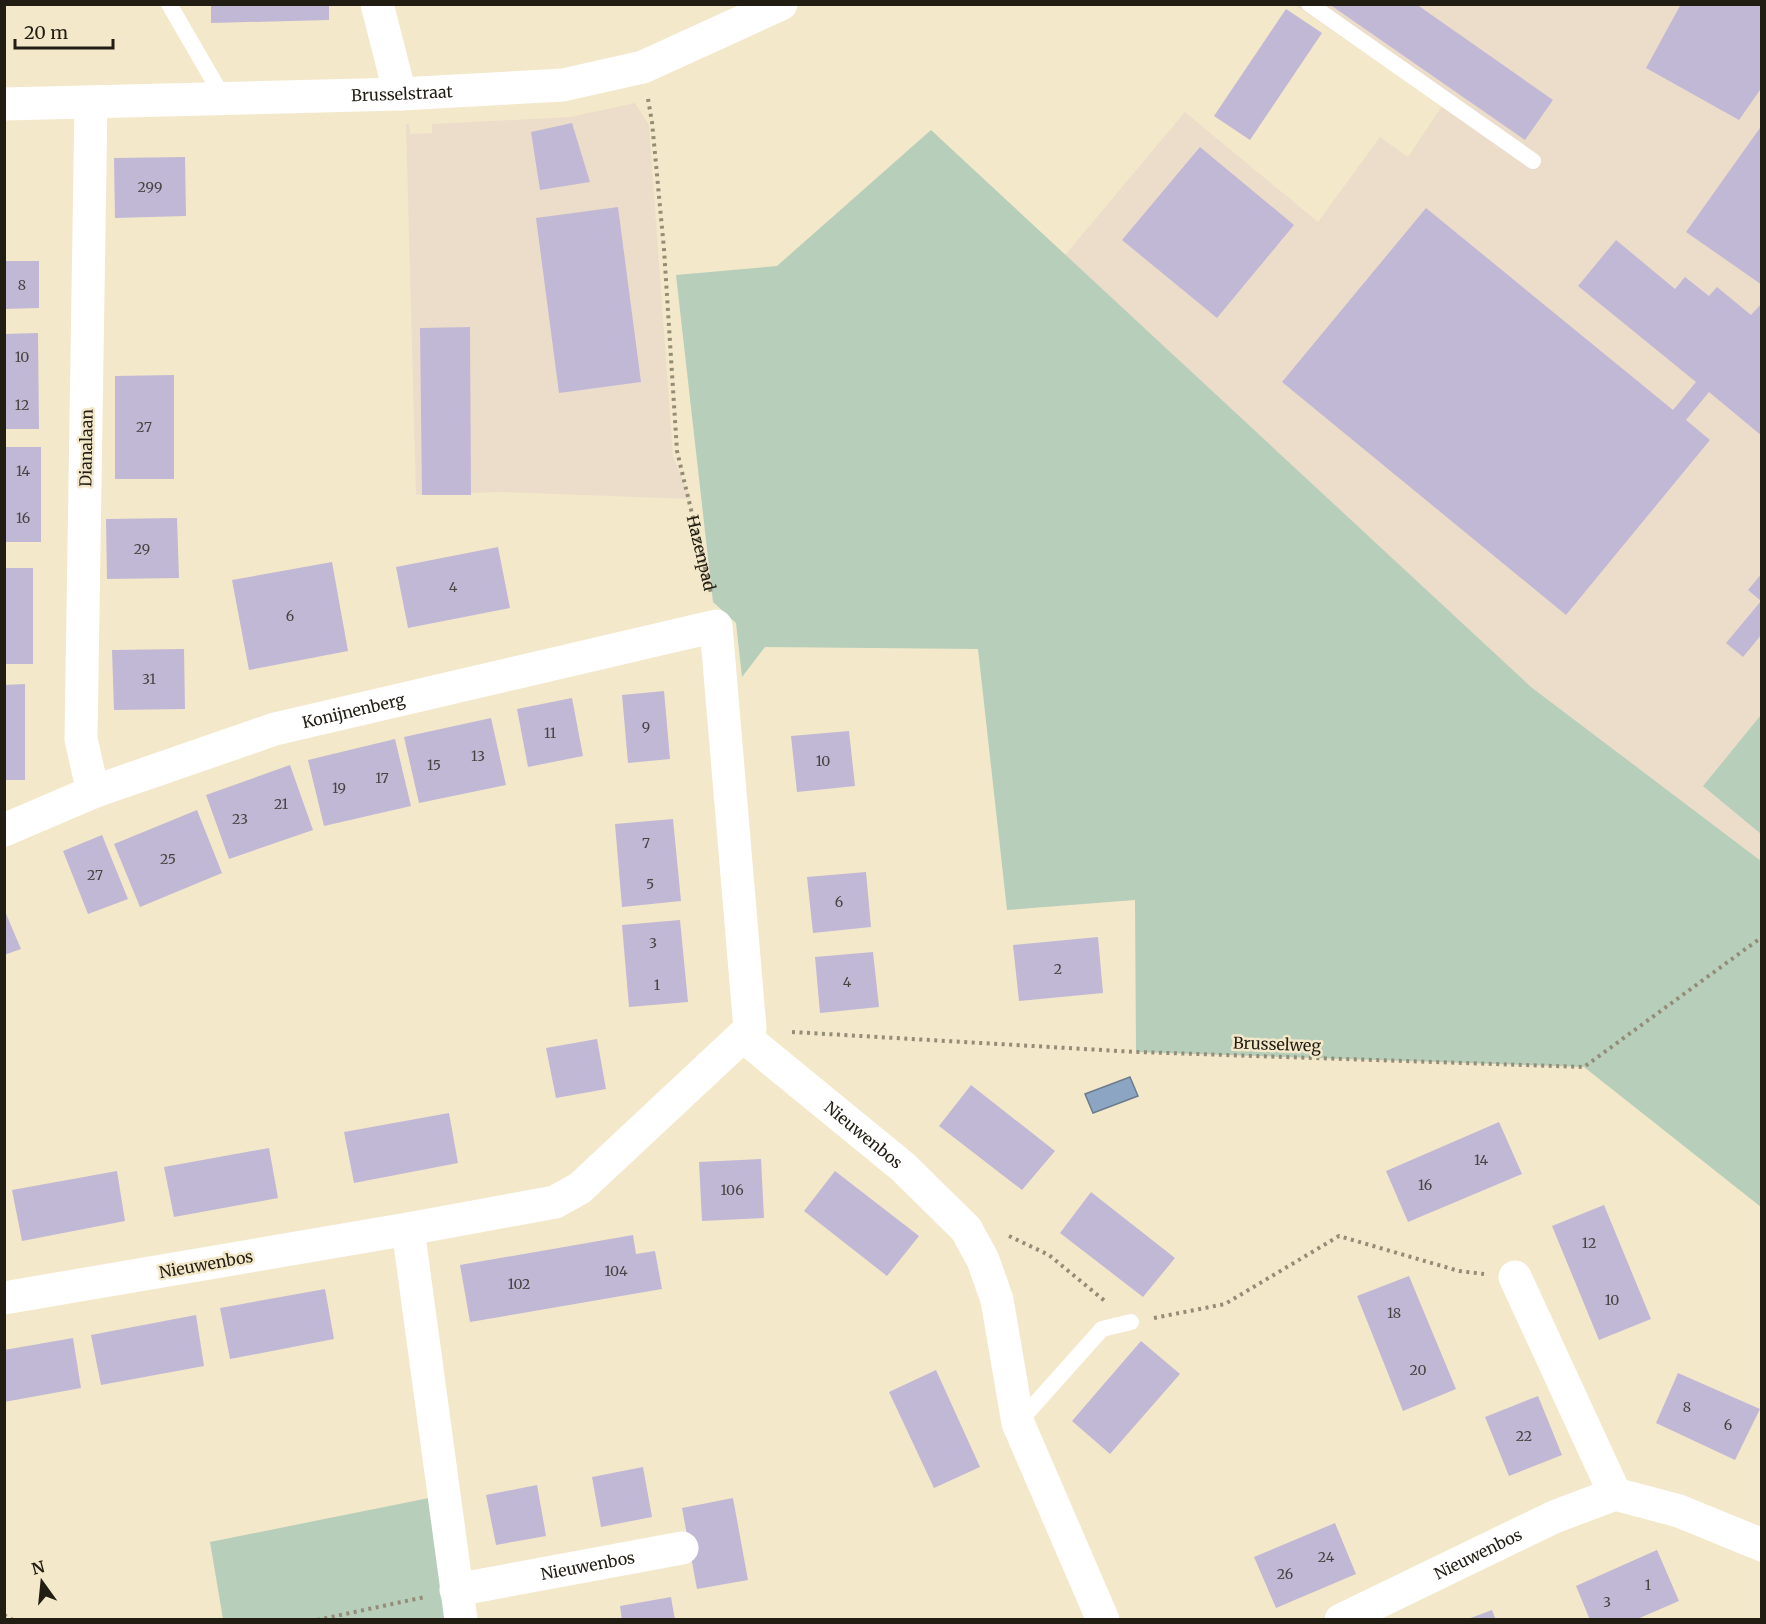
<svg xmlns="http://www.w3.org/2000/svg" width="1766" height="1624" viewBox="0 0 1766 1624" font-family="Merriweather,serif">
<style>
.education{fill:#ecddca}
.green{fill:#b6ceba}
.water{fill:#8ca5c2;stroke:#6c7c8d;stroke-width:1.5}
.building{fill:#c1b8d6}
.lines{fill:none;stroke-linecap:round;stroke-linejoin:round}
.path{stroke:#948c76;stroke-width:4;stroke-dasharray:3 4.5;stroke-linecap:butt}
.lane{stroke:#fff;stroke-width:16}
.street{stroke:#fff;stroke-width:33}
.secondary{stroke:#fff;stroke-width:33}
.labels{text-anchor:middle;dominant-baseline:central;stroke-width:5;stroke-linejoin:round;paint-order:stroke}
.number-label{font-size:14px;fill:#494443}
.street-label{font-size:16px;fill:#211d12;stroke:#f4e8ca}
</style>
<rect width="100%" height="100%" fill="#f4e8ca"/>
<path class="education" d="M 1295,5 L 1761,5 L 1761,861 L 1531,687 L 1065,255 L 1185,112 L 1318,222 L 1380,137 L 1408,157 L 1442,106 Z
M 635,103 L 649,125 L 673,456 L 691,499 L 501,492 L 416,495 L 406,124 L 409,124 L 410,134 L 432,133 L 432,124 L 570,117 Z"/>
<path class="green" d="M 931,130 L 1531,687 L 1761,861 L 1761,1207 L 1584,1067 L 1136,1052 L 1135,900 L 1007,910 L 978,649 L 765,647 L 742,677 L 736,623 L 713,602 L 676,275 L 777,266 Z
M 1761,715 L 1761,834 L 1703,786 Z
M 444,1495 L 461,1619 L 223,1619 L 210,1542 Z"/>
<path class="water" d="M 1130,1077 L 1138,1096 L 1093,1113 L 1085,1094 Z"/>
<path class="building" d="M 211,4 L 329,4 L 329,20 L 211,23 Z
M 1329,4 L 1416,4 L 1553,100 L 1525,140 Z
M 1681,4 L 1762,4 L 1762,91 L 1760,90 L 1739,120 L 1646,68 Z
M 1286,9 L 1322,33 L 1250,140 L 1214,116 Z
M 572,123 L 590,182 L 540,190 L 531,132 Z
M 1762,125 L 1762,285 L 1686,232 Z
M 1200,147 L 1294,225 L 1217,318 L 1122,240 Z
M 185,157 L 186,216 L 115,218 L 114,158 Z
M 618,207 L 641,382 L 559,393 L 536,218 Z
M 1426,208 L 1673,410 L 1696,382 L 1578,286 L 1616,240 L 1675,289 L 1685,277 L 1709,296 L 1717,287 L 1751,315 L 1762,303 L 1762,436 L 1709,392 L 1686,420 L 1710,440 L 1566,615 L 1282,382 Z
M 4,261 L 39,261 L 39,308 L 4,309 Z
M 470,327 L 471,495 L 422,495 L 420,328 Z
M 38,333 L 39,429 L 4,429 L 4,334 Z
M 174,375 L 174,479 L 115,479 L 115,376 Z
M 4,447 L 41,447 L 41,542 L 4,542 Z
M 177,518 L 179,578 L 107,579 L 106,519 Z
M 498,547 L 510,608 L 408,628 L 396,567 Z
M 332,562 L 348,651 L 249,670 L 232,580 Z
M 4,568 L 33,568 L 33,664 L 4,664 Z
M 1762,573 L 1762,634 L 1743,657 L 1726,643 L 1761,601 L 1748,590 Z
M 184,649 L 185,709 L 114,710 L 112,650 Z
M 25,684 L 25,780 L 4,780 L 4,685 Z
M 664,691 L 670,759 L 628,763 L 622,695 Z
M 572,698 L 583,756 L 528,767 L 517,709 Z
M 491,718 L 506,785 L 419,803 L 404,737 Z
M 849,731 L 855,786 L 797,792 L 791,736 Z
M 395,739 L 411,806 L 324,826 L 308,760 Z
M 290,765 L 313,830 L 229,859 L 206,795 Z
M 197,810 L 222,873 L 140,907 L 114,844 Z
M 673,819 L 681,901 L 622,907 L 615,824 Z
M 102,835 L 128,899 L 88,914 L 63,851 Z
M 866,872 L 871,927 L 813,933 L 807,877 Z
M 4,909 L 21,949 L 4,955 Z
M 680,920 L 688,1002 L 629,1007 L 622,925 Z
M 1098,937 L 1103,993 L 1019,1001 L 1013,945 Z
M 873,952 L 879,1007 L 820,1013 L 815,957 Z
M 597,1039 L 606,1089 L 556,1098 L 546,1048 Z
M 971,1085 L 1055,1151 L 1022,1190 L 939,1126 Z
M 449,1113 L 458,1163 L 354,1183 L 344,1132 Z
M 1499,1122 L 1522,1174 L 1408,1222 L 1386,1171 Z
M 269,1148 L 278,1198 L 174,1217 L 164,1167 Z
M 761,1159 L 764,1218 L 702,1221 L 699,1162 Z
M 117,1171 L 125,1221 L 22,1241 L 12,1190 Z
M 835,1171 L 919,1236 L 887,1276 L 804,1211 Z
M 1091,1192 L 1175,1258 L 1143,1297 L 1060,1233 Z
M 1604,1205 L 1651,1319 L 1599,1340 L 1552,1226 Z
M 633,1235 L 636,1254 L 655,1251 L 662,1289 L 470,1322 L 460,1265 Z
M 1409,1276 L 1456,1389 L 1403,1411 L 1357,1296 Z
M 325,1289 L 334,1339 L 230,1359 L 220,1308 Z
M 196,1315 L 204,1366 L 101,1385 L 91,1335 Z
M 73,1338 L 81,1388 L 4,1402 L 4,1350 Z
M 1141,1341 L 1180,1374 L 1110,1454 L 1072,1421 Z
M 936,1370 L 980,1467 L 934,1488 L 889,1392 Z
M 1678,1373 L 1760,1409 L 1735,1460 L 1656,1423 Z
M 1538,1396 L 1562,1455 L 1509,1476 L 1485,1417 Z
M 643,1467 L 652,1517 L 601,1527 L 592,1477 Z
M 537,1485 L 546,1536 L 496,1545 L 486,1495 Z
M 733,1498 L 748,1580 L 697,1589 L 682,1508 Z
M 1335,1523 L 1356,1574 L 1276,1608 L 1254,1557 Z
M 1657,1550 L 1679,1601 L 1635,1620 L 1590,1620 L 1576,1586 Z
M 671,1597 L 675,1620 L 622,1620 L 620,1606 Z
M 1492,1610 L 1496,1620 L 1468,1620 L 1468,1619 Z"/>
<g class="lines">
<g class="path">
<path id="s1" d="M 648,99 L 652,122 L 664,249 L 677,451 L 711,593"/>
<path d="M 792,1032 L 1136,1052 L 1584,1067 L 1762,937"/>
<path d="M 1009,1236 L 1049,1255 L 1106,1302"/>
<path d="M 1154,1318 L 1225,1304 L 1339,1236 L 1459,1271 L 1484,1274"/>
<path d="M 4,1615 L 13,1620"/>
<path d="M 317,1620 L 425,1597"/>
</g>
<path class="lane" d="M 169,4 L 224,99
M 1309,4 L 1533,161
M 1018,1423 L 1102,1329 L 1131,1322"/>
<g class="street">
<path d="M 377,4 L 400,94"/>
<path d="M 91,102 L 81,739 L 93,792"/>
<path id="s2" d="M 4,830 L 93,792 L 275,729 L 716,626 L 750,1029 L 580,1188 L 555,1202 L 408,1229 L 4,1298"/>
<path id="s3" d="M 743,1036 L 903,1167 L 966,1229 L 983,1260 L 997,1300 L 1018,1423 L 1103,1620"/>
<path d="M 408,1229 L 461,1620"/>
<path d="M 1515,1277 L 1615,1494"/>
<path id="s4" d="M 456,1590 L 682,1548"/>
<path id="s5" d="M 1341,1620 L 1554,1517 L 1615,1494 L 1679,1511 L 1762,1545"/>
</g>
<path class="secondary" id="s6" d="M 4,104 L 400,94 L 563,85 L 643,67 L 781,4"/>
</g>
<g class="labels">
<g class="number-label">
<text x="150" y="187">299</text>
<text x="22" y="285">8</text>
<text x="22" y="357">10</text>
<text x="22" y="405">12</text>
<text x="144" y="427">27</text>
<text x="23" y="471">14</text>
<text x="23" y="518">16</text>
<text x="142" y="549">29</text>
<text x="453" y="587">4</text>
<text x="290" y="616">6</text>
<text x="149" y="679">31</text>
<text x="646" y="727">9</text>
<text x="550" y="733">11</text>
<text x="478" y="756">13</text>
<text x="823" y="761">10</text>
<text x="434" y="765">15</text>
<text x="382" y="778">17</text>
<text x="339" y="788">19</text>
<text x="281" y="804">21</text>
<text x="240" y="819">23</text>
<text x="646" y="843">7</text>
<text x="168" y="859">25</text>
<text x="95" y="875">27</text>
<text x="650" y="884">5</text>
<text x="839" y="902">6</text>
<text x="653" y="943">3</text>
<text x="1058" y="969">2</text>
<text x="847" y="982">4</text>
<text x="657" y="985">1</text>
<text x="1481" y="1160">14</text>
<text x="1425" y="1185">16</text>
<text x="732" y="1190">106</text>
<text x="1589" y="1243">12</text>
<text x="616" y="1271">104</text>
<text x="519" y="1284">102</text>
<text x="1612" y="1300">10</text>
<text x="1394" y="1313">18</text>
<text x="1418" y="1370">20</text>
<text x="1687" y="1407">8</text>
<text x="1728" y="1425">6</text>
<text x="1524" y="1436">22</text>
<text x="1326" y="1557">24</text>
<text x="1285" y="1574">26</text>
<text x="1648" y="1585">1</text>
<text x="1607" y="1602">3</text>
</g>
<g class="street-label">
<text stroke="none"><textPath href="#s6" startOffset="398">Brusselstraat</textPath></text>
<text transform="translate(86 448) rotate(-89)">Dianalaan</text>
<text stroke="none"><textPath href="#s1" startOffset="458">Hazenpad</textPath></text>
<text stroke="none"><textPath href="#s2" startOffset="370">Konijnenberg</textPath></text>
<text transform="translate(1277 1044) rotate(2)">Brusselweg</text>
<text stroke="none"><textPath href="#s3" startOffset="156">Nieuwenbos</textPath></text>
<text transform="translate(206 1264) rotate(-10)">Nieuwenbos</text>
<text stroke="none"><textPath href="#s5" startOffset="152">Nieuwenbos</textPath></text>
<text stroke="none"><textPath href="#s4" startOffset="134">Nieuwenbos</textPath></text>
</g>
</g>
<rect width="1766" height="1624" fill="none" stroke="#211d12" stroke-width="12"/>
<g transform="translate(42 1582) rotate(345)" stroke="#f4e8ca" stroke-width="4.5" paint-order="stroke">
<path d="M0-4.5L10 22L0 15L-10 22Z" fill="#211d12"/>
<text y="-9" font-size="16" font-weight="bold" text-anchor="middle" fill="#211d12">N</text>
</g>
<path d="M15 39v9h98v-9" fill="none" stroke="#211d12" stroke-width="3"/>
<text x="24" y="39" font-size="18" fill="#211d12" stroke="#f4e8ca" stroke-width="4.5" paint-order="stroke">20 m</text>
</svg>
